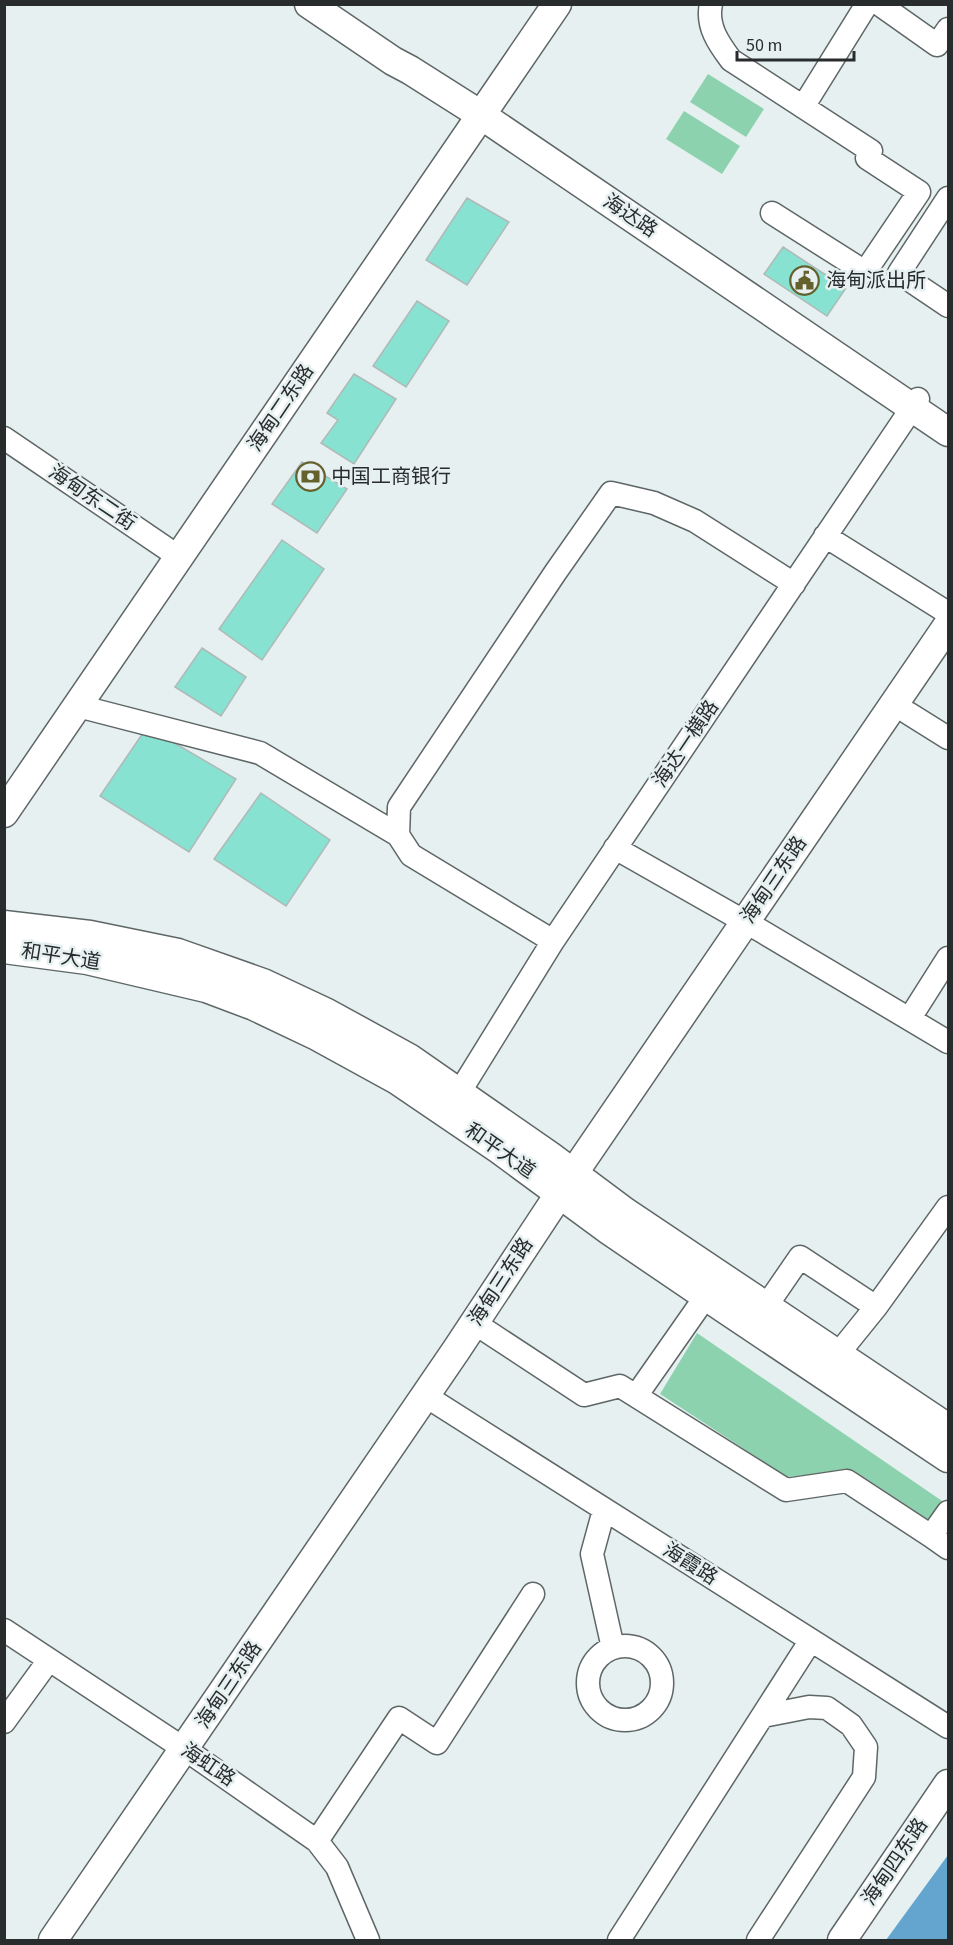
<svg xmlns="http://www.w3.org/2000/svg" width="953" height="1945" viewBox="0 0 953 1945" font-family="'Source Sans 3','Noto Sans SC',sans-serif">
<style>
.green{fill:#8dd2ae}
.water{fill:#64a5cf}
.building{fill:#87e2d1;stroke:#b0b9b7;stroke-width:1.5}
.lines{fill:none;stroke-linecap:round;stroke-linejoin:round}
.minor-casing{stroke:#5e6666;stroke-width:25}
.major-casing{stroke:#5e6666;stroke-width:31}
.minor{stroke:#fff;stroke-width:22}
.major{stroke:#fff;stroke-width:28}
.labels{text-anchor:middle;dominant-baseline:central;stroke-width:5;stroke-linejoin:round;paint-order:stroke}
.street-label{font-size:20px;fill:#282c2c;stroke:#e6f0f0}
.poi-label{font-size:20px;fill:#282c2c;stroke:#e6f0f0;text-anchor:start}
</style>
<rect width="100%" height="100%" fill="#e6f0f0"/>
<path class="green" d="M 708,74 L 764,109 L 746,137 L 690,102 Z
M 684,111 L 740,146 L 722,174 L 666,139 Z
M 697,1333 L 945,1503 L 931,1521 L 853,1470 L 787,1477 L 660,1394 Z"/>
<path class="water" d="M 948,1855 L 948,1940 L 886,1940 Z"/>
<path class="building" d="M 467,198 L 509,222 L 467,285 L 426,260 Z
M 783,247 L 846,288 L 827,316 L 764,274 Z
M 417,301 L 449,321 L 406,387 L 373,366 Z
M 354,374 L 396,399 L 354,464 L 321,443 L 338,420 L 327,413 Z
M 302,462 L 347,489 L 317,533 L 272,504 Z
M 282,540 L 324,569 L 262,660 L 219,629 Z
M 202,648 L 246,677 L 221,716 L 175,687 Z
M 147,727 L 236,779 L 189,852 L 100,796 Z
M 261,793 L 330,840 L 286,906 L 214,859 Z"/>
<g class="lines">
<defs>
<path id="minor" d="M 711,4 C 706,26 719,44 731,60 L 871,151 L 867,158 L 919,192 L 865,272 L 772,213
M 879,4 L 937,45 L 948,29
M 803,107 L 867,4
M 948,198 L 899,273 L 948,306
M 4,438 L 179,557
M 825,536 L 948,613
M 78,706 L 260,753 L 398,835
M 908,713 L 948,738
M 615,848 L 763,932 L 948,1042
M 553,941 L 411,855 L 398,835 L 399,807 L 555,573 L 611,493 L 654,503 L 695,521 L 794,584
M 910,1018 L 948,958
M 459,1093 L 553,941 L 918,399
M 767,1305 L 800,1257 L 876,1307 L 948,1207
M 482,1328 L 584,1395 L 620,1386 L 786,1490 L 847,1481 L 931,1536
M 838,1354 L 876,1307
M 636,1396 L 706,1296
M 432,1400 L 948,1727
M 604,1510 L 592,1554 L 613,1648
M 948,1512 L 931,1536 L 948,1548
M 4,1630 L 192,1754 L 317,1841 L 337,1867 L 368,1940
M588 1683a37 37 0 1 1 74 0a37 37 0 1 1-74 0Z
M 4,1722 L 49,1660
M 317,1841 L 399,1718 L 437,1743 L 533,1594
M 619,1940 L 811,1640
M 758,1940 L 864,1777 L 866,1747 L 851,1725 L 827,1708 L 809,1707 L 763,1716"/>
<path id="major" d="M 309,4 L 393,61 L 410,70 L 481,115 L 948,432
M 4,813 L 557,4
M 4,925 L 90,935 L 178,953 L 263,983 L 327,1013 L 409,1058 L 550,1156 L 625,1212 L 948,1428
M 4,949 L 87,960 L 206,988 L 254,1006 L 315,1035 L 397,1080 L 500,1150 L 610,1231 L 710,1299 L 948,1458
M 53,1940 L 457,1349 L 560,1193 L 948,625
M 842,1940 L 948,1784"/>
</defs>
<use href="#minor" class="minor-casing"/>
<use href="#major" class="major-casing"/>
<use href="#minor" class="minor"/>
<use href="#major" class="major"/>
</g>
<defs>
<symbol id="civic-ring" viewBox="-11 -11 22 22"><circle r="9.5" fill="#e6f0f0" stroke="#65612d" stroke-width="1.5"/><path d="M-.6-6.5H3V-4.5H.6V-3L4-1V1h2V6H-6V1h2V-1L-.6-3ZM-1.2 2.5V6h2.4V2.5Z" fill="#65612d"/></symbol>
<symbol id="bank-ring" viewBox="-11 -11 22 22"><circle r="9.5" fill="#e6f0f0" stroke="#65612d" stroke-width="1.5"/><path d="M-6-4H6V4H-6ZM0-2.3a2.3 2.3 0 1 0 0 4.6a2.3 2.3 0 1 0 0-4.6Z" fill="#65612d"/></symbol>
</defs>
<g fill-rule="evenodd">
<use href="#civic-ring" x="788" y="264" width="33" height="33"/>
<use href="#bank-ring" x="294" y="460" width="33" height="33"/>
</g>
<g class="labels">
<g class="street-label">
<text transform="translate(630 216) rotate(34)">海达路</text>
<text transform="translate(281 408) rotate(-56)">海甸二东路</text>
<text transform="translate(92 498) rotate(34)">海甸东二街</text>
<text transform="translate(686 744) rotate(-56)">海达一横路</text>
<text transform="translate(774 880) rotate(-56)">海甸三东路</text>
<text transform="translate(61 957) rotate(9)">和平大道</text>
<text transform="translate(500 1151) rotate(35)">和平大道</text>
<text transform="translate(501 1282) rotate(-57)">海甸三东路</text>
<text transform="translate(690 1564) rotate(32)">海霞路</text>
<text transform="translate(229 1685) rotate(-56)">海甸三东路</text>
<text transform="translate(208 1765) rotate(34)">海虹路</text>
<text transform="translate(895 1862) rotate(-56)">海甸四东路</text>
</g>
<g class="poi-label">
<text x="826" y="281">海甸派出所</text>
<text x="331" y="477">中国工商银行</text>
</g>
</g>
<rect width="953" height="1945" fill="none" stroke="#282c2c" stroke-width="12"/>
<path d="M737 51v9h117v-9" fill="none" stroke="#282c2c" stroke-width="3"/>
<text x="746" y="51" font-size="18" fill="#282c2c" stroke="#e6f0f0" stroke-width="4.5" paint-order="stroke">50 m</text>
</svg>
